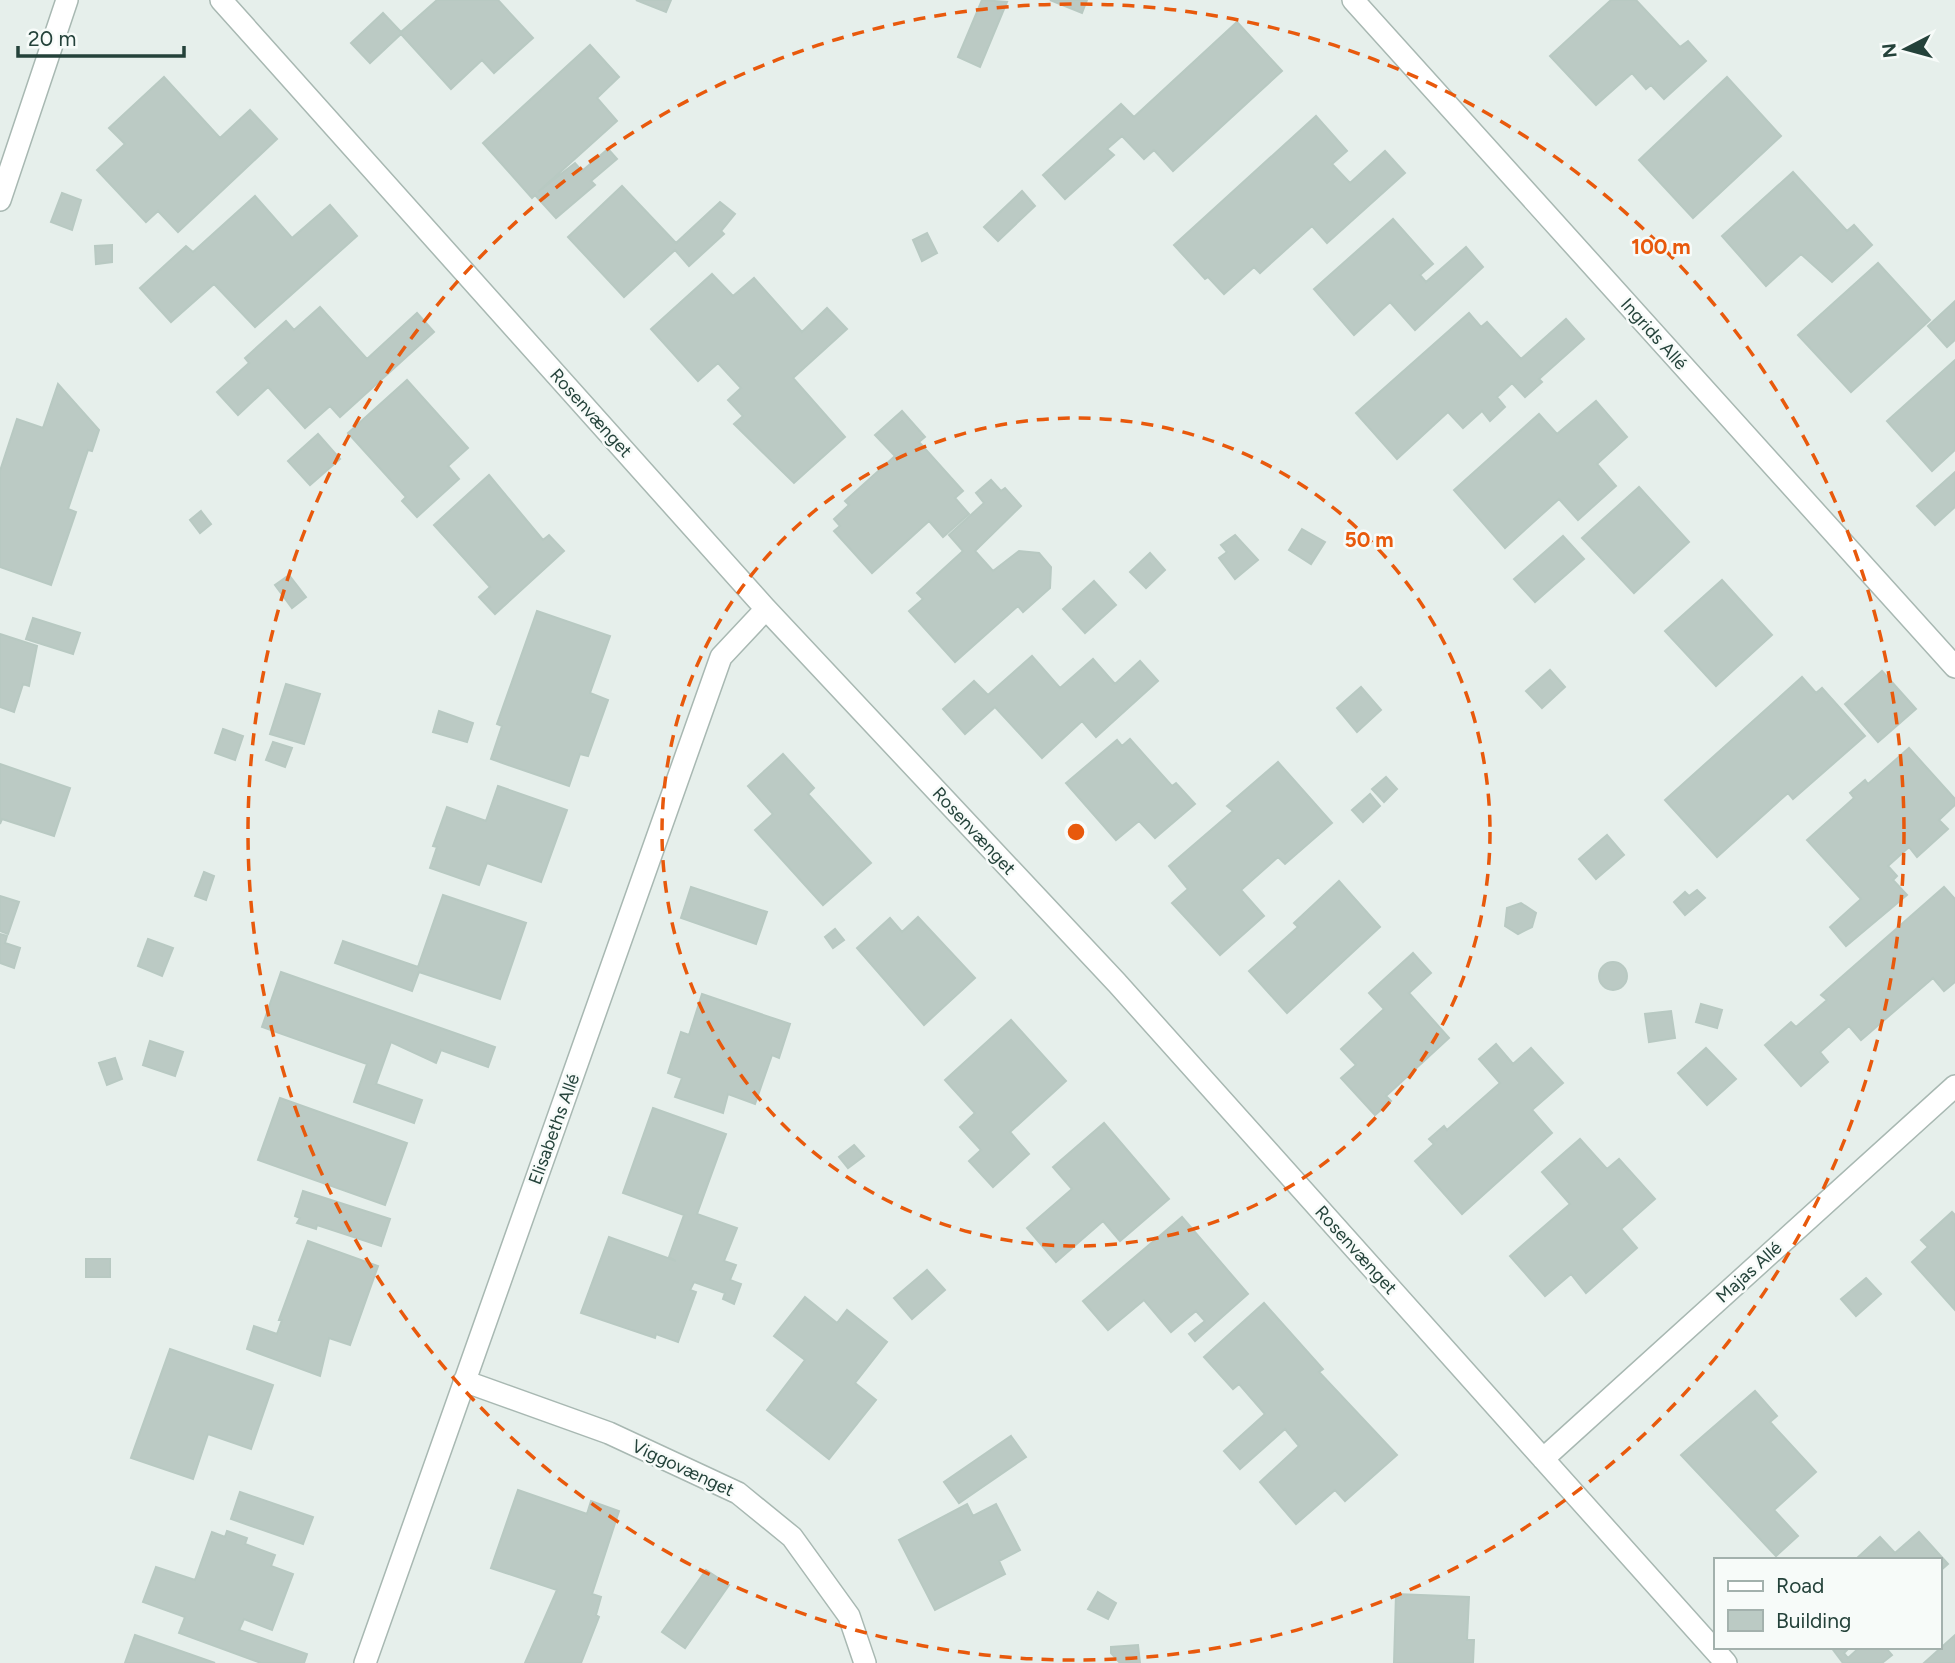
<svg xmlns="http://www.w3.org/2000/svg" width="1955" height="1663" viewBox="0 0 1955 1663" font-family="Figtree,sans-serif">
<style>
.building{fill:#bbcac4;stroke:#b8c9c2;stroke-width:2}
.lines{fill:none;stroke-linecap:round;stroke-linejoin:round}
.street-casing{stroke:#a8b8b2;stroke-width:24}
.street{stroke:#fff;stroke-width:21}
.ring{fill:none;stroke:#e8590c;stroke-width:3.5;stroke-dasharray:12 9}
.labels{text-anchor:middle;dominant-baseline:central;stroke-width:5;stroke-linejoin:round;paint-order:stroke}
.street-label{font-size:18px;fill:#24423a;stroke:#f7fbf9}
.centre{fill:#e8590c;stroke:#f7fbf9;stroke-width:3.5}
.ring-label{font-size:21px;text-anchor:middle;font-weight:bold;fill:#e8590c;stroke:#f7fbf9;stroke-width:5;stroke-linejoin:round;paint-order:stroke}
</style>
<rect width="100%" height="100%" fill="#e6efeb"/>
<path class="building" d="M 437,0 L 498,0 L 533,38 L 494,73 L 482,60 L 451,89 L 401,34 L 370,63 L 351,43 L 383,13 L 401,32 Z
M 636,0 L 671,0 L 666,12 Z
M 982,0 L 1007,2 L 980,67 L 958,57 Z
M 1050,0 L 1087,0 L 1082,13 Z
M 1611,0 L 1636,0 L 1680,47 L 1688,41 L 1706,61 L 1664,99 L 1651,85 L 1646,89 L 1632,73 L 1596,105 L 1550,56 Z
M 1237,22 L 1282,71 L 1173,171 L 1154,150 L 1144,159 L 1122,136 L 1107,149 L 1114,155 L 1065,199 L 1043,175 L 1121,104 L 1134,117 Z
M 590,45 L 619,77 L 597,98 L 617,121 L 538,192 L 575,163 L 582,171 L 608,149 L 617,159 L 591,181 L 595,185 L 556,218 L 535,195 L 532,198 L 483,143 Z
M 164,77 L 220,138 L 250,110 L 277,139 L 178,232 L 158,211 L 146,222 L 97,170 L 125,144 L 109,128 Z
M 1727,77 L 1781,136 L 1693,218 L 1639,160 Z
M 1316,116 L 1347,151 L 1332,164 L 1350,183 L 1385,151 L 1405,173 L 1327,243 L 1312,226 L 1260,273 L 1254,267 L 1224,294 L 1208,277 L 1205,279 L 1174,245 Z
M 1793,172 L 1847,231 L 1854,225 L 1872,245 L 1832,282 L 1801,254 L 1766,286 L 1722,236 Z
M 622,186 L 676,243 L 720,202 L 735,214 L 721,231 L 724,234 L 689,266 L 675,250 L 624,297 L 568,237 Z
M 1022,191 L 1035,206 L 998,241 L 984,227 Z
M 62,193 L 81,200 L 72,230 L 51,222 Z
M 255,196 L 292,238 L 330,205 L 357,236 L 255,327 L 214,284 L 171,322 L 140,288 L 186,246 L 193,252 Z
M 1393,219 L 1433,264 L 1420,275 L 1426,282 L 1466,247 L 1483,267 L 1415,330 L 1390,302 L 1354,335 L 1314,289 Z
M 927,233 L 937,253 L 922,261 L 913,240 Z
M 112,245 L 112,262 L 96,264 L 95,246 Z
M 1878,263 L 1930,320 L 1851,392 L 1798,335 Z
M 712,274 L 733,296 L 754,278 L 802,332 L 827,308 L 847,329 L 793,378 L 845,437 L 794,483 L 734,424 L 743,416 L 728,400 L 741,388 L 718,363 L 698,381 L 651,329 Z
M 1955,301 L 1955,340 L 1947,347 L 1928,326 Z
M 320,307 L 367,359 L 417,313 L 434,332 L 340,417 L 330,406 L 305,428 L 268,387 L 238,415 L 217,392 L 249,363 L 245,358 L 286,321 L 294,330 Z
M 1469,313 L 1481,327 L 1487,322 L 1521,359 L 1566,319 L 1584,339 L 1539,379 L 1542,382 L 1525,397 L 1512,383 L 1497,397 L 1505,407 L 1490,421 L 1482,411 L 1463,428 L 1448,412 L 1397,459 L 1356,413 Z
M 1955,360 L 1955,450 L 1932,471 L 1887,421 Z
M 407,380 L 468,448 L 448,466 L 459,479 L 417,517 L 402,501 L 406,497 L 348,433 Z
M 58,384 L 99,430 L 92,451 L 88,450 L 68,509 L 76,512 L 51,585 L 0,567 L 0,471 L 17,419 L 43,428 Z
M 1596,401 L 1627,437 L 1597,464 L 1616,486 L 1578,520 L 1559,499 L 1505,548 L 1454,490 L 1539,414 L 1557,434 Z
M 902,411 L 925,437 L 919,442 L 963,491 L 955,498 L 969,514 L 943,537 L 929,521 L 872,573 L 834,531 L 840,526 L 834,519 L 849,505 L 845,501 L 895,456 L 875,435 Z
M 318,434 L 340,459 L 310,485 L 288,461 Z
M 1955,472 L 1955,507 L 1935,525 L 1917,506 Z
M 489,475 L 543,540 L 549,535 L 564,551 L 495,614 L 479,597 L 490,587 L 434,525 Z
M 991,480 L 1001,491 L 1005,488 L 1021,506 L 975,551 L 993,571 L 1019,551 L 1039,553 L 1051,567 L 1050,588 L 1023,612 L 1018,606 L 955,662 L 909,611 L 923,599 L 917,593 L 963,551 L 949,535 L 984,503 L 976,493 Z
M 1639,487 L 1689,542 L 1634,593 L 1582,538 Z
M 201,511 L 211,524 L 200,533 L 190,520 Z
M 1302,529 L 1325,542 L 1311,564 L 1289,550 Z
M 1235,535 L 1258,560 L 1235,579 L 1219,558 L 1227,552 L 1221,545 Z
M 1563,536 L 1584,559 L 1535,602 L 1514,579 Z
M 1150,553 L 1165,570 L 1146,588 L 1130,572 Z
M 289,575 L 306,597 L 292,608 L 275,585 Z
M 1722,580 L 1772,635 L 1716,686 L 1665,631 Z
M 1094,581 L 1116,605 L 1085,633 L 1063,609 Z
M 537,611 L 610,636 L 590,693 L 608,700 L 588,756 L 580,754 L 569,786 L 491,759 L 502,726 L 497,724 Z
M 33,618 L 80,633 L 73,654 L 26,639 Z
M 0,634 L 37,646 L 29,686 L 23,684 L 14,712 L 0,707 Z
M 1032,656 L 1060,688 L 1093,659 L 1115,684 L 1140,661 L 1158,681 L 1096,737 L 1082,721 L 1042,758 L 995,707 L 965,734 L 943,709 L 974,681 L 988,695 Z
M 1550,670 L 1565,687 L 1542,708 L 1526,691 Z
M 1882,671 L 1916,709 L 1878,742 L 1845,704 Z
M 1802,677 L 1816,693 L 1822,688 L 1865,736 L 1793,799 L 1788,793 L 1717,857 L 1665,800 Z
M 286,684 L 320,694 L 304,744 L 270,734 Z
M 1361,687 L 1381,710 L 1357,732 L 1337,708 Z
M 439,711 L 473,723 L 467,742 L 433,732 Z
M 223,729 L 243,736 L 235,760 L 215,753 Z
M 1130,739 L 1172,786 L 1176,783 L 1195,804 L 1155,838 L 1139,821 L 1116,840 L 1066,783 L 1117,740 L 1122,746 Z
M 273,742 L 292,748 L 285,767 L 266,760 Z
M 1909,748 L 1955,799 L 1955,805 L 1939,820 L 1948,829 L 1917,857 L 1909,847 L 1888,866 L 1897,876 L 1893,880 L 1907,895 L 1846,946 L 1830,927 L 1861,899 L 1807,840 L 1854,798 L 1850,793 L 1865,780 L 1868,784 Z
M 783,754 L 814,788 L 808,794 L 871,863 L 823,905 L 755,830 L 773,814 L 748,786 Z
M 1278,762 L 1332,823 L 1285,864 L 1278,857 L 1241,890 L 1264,916 L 1220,955 L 1172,903 L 1188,889 L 1169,866 L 1233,811 L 1227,806 Z
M 0,764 L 70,788 L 54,836 L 2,819 L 0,824 Z
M 1386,777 L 1397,789 L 1384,802 L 1372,789 Z
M 498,786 L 567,810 L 541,882 L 487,863 L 479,885 L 430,868 L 437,847 L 433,846 L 447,807 L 486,821 Z
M 1370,794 L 1380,806 L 1363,822 L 1352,810 Z
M 1607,835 L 1624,855 L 1596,879 L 1579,859 Z
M 204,872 L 214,876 L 206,900 L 195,896 Z
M 1339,881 L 1380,927 L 1287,1013 L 1249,971 L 1298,927 L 1294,923 Z
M 691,887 L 767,912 L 756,944 L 681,918 Z
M 1944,887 L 1955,899 L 1955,982 L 1944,991 L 1933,978 L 1861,1040 L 1849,1026 L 1820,1052 L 1828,1062 L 1801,1086 L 1765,1045 L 1791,1022 L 1796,1027 L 1827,1000 L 1821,995 Z
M 1697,890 L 1705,898 L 1685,915 L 1674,902 L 1685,892 L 1689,896 Z
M 443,895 L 526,923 L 500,999 L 419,972 L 412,991 L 335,963 L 343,941 L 418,967 Z
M 0,896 L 19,902 L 8,934 L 0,931 Z
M 1521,903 L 1536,913 L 1532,927 L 1518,934 L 1505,926 L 1507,908 Z
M 918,917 L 975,978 L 924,1025 L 857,948 L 890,918 L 902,932 Z
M 835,929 L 844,940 L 833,948 L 825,937 Z
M 0,934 L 7,936 L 5,943 L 20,948 L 14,968 L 0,963 Z
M 148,939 L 173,948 L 162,976 L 138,966 Z
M 1413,953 L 1431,973 L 1409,993 L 1449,1038 L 1386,1096 L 1391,1101 L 1375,1115 L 1341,1078 L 1356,1065 L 1341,1049 L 1384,1009 L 1369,993 Z
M1599 976a14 14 0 1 1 28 0a14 14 0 1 1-28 0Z
M 281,972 L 495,1047 L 488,1067 L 441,1050 L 436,1063 L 391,1042 L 376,1084 L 422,1100 L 414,1123 L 354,1102 L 367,1064 L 262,1027 Z
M 702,994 L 790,1024 L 779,1058 L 772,1055 L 755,1104 L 728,1094 L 723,1113 L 675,1097 L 682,1078 L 668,1073 L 681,1032 L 689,1035 Z
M 1701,1004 L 1722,1010 L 1717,1028 L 1696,1022 Z
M 1671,1011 L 1675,1038 L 1649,1042 L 1645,1014 Z
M 1011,1020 L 1066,1081 L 1010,1132 L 1029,1154 L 993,1187 L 969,1161 L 981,1150 L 960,1127 L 975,1113 L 945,1080 Z
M 150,1041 L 183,1052 L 175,1076 L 143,1065 Z
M 1496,1044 L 1513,1064 L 1531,1048 L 1563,1083 L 1532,1110 L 1552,1133 L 1462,1214 L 1415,1161 L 1434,1144 L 1429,1139 L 1444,1126 L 1447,1130 L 1500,1083 L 1479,1059 Z
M 1706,1048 L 1736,1079 L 1707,1105 L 1678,1073 Z
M 115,1058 L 122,1079 L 107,1085 L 99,1063 Z
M 280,1098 L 407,1143 L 385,1205 L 258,1160 Z
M 653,1108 L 726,1134 L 697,1214 L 737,1228 L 724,1261 L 736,1265 L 730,1280 L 741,1284 L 734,1304 L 723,1299 L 725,1293 L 694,1282 L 690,1290 L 696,1292 L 678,1342 L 656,1334 L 655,1338 L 581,1313 L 609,1237 L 676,1261 L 669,1257 L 684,1215 L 623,1193 Z
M 1104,1123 L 1169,1199 L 1120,1241 L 1103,1221 L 1056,1262 L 1027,1228 L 1072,1189 L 1053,1167 Z
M 1580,1139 L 1607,1169 L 1619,1159 L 1655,1199 L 1621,1229 L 1637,1248 L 1586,1293 L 1571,1274 L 1545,1296 L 1510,1256 L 1570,1204 L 1542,1172 Z
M 854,1145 L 864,1156 L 848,1168 L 839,1157 Z
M 303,1191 L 390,1219 L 381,1246 L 317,1225 L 316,1229 L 297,1223 L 300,1218 L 295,1216 Z
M 1952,1212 L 1955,1215 L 1955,1310 L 1912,1262 L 1928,1247 L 1921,1240 Z
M 1182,1217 L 1248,1294 L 1195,1341 L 1189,1334 L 1205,1321 L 1196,1311 L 1171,1332 L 1144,1300 L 1108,1330 L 1083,1301 Z
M 308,1241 L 378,1266 L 350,1345 L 329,1338 L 320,1376 L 247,1349 L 254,1326 L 277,1334 L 282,1320 L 279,1320 Z
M 86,1259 L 110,1259 L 110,1277 L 86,1277 Z
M 927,1270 L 945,1290 L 912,1319 L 894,1298 Z
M 1866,1278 L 1881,1294 L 1856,1316 L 1841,1299 Z
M 805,1297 L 837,1323 L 847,1310 L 887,1342 L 855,1383 L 876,1400 L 829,1459 L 767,1410 L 805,1360 L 774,1336 Z
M 1264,1303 L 1323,1369 L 1319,1372 L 1397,1455 L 1345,1501 L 1335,1490 L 1296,1524 L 1260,1482 L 1299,1446 L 1285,1429 L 1240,1469 L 1224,1451 L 1265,1414 L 1239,1384 L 1233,1389 L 1204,1357 Z
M 170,1349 L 273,1385 L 251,1449 L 208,1434 L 193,1479 L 131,1458 Z
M 1755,1391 L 1777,1416 L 1770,1422 L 1816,1472 L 1774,1510 L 1798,1536 L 1776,1556 L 1681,1455 Z
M 1011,1436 L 1026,1457 L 959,1503 L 944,1482 Z
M 518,1490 L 587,1514 L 591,1501 L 619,1511 L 592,1594 L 601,1597 L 596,1615 L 599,1617 L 581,1663 L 525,1663 L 557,1590 L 491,1568 Z
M 240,1492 L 313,1517 L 303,1544 L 231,1519 Z
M 967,1504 L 973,1516 L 996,1504 L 1020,1550 L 999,1561 L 1005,1574 L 935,1610 L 899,1540 Z
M 227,1531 L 247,1538 L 245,1544 L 275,1555 L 271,1566 L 293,1574 L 272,1630 L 244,1619 L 239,1630 L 307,1654 L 304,1663 L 261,1663 L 179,1633 L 185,1617 L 143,1602 L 156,1567 L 195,1580 L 212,1532 L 225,1537 Z
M 1919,1532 L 1948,1564 L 1939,1572 L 1939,1560 L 1855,1560 L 1880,1537 L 1895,1553 Z
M 706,1570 L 729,1585 L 685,1648 L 662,1632 Z
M 1098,1592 L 1116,1603 L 1108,1619 L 1088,1609 Z
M 1396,1594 L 1469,1597 L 1467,1640 L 1474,1640 L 1473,1663 L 1394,1663 Z
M 135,1635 L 215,1663 L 125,1663 Z
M 1955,1635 L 1955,1663 L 1924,1663 Z
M 1138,1645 L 1140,1663 L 1120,1663 L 1111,1653 L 1111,1647 Z
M 1831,1647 L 1850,1647 L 1844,1653 L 1848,1658 L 1860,1647 L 1885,1647 L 1892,1655 L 1882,1663 L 1843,1663 Z"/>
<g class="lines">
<defs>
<path id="street" d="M 221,0 L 766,609 L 1117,983 L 1726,1663
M 1353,0 L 1955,667
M 0,200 L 67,0
M 464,1381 L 609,1433 L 738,1493 L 792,1537 L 849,1616 L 865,1663
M 1543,1459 L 1955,1086
M 365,1663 L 721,657 L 766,609"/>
</defs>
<use href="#street" class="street-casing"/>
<use href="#street" class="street"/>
</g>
<g class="ring">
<circle cx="1076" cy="832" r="414"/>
<circle cx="1076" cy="832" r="828"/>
</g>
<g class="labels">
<g class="street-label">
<text transform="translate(1654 334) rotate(48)">Ingrids Allé</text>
<text transform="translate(591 413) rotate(48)">Rosenvænget</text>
<text transform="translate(974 831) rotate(47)">Rosenvænget</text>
<text transform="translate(554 1129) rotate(-70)">Elisabeths Allé</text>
<text transform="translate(1356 1250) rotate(48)">Rosenvænget</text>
<text transform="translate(1749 1272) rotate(-42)">Majas Allé</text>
<text transform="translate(683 1468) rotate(25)">Viggovænget</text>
</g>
</g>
<circle cx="1076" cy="832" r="10" class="centre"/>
<g class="ring-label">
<text x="1661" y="254">100 m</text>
<text x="1369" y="547">50 m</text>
</g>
<rect x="1714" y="1558" width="228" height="91" fill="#f7fbf9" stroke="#a3b1ad" stroke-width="2"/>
<rect x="1728" y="1581" width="35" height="10" fill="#ffffff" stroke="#a3b1ad" stroke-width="2"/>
<text x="1776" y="1593" font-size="21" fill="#24423a">Road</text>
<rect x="1728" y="1610" width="35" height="21" fill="#bbcac4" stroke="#a3b1ad" stroke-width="2"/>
<text x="1776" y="1628" font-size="21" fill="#24423a">Building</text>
<g transform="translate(1906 49) rotate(264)" stroke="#f7fbf9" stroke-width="5" paint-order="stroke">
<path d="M0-5L12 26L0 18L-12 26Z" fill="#24423a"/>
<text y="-10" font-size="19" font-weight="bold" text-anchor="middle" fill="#24423a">N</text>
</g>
<path d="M18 46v10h166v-10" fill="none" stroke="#24423a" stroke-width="3.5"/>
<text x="28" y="46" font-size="21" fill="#24423a" stroke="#f7fbf9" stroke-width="5" paint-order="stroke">20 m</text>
</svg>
